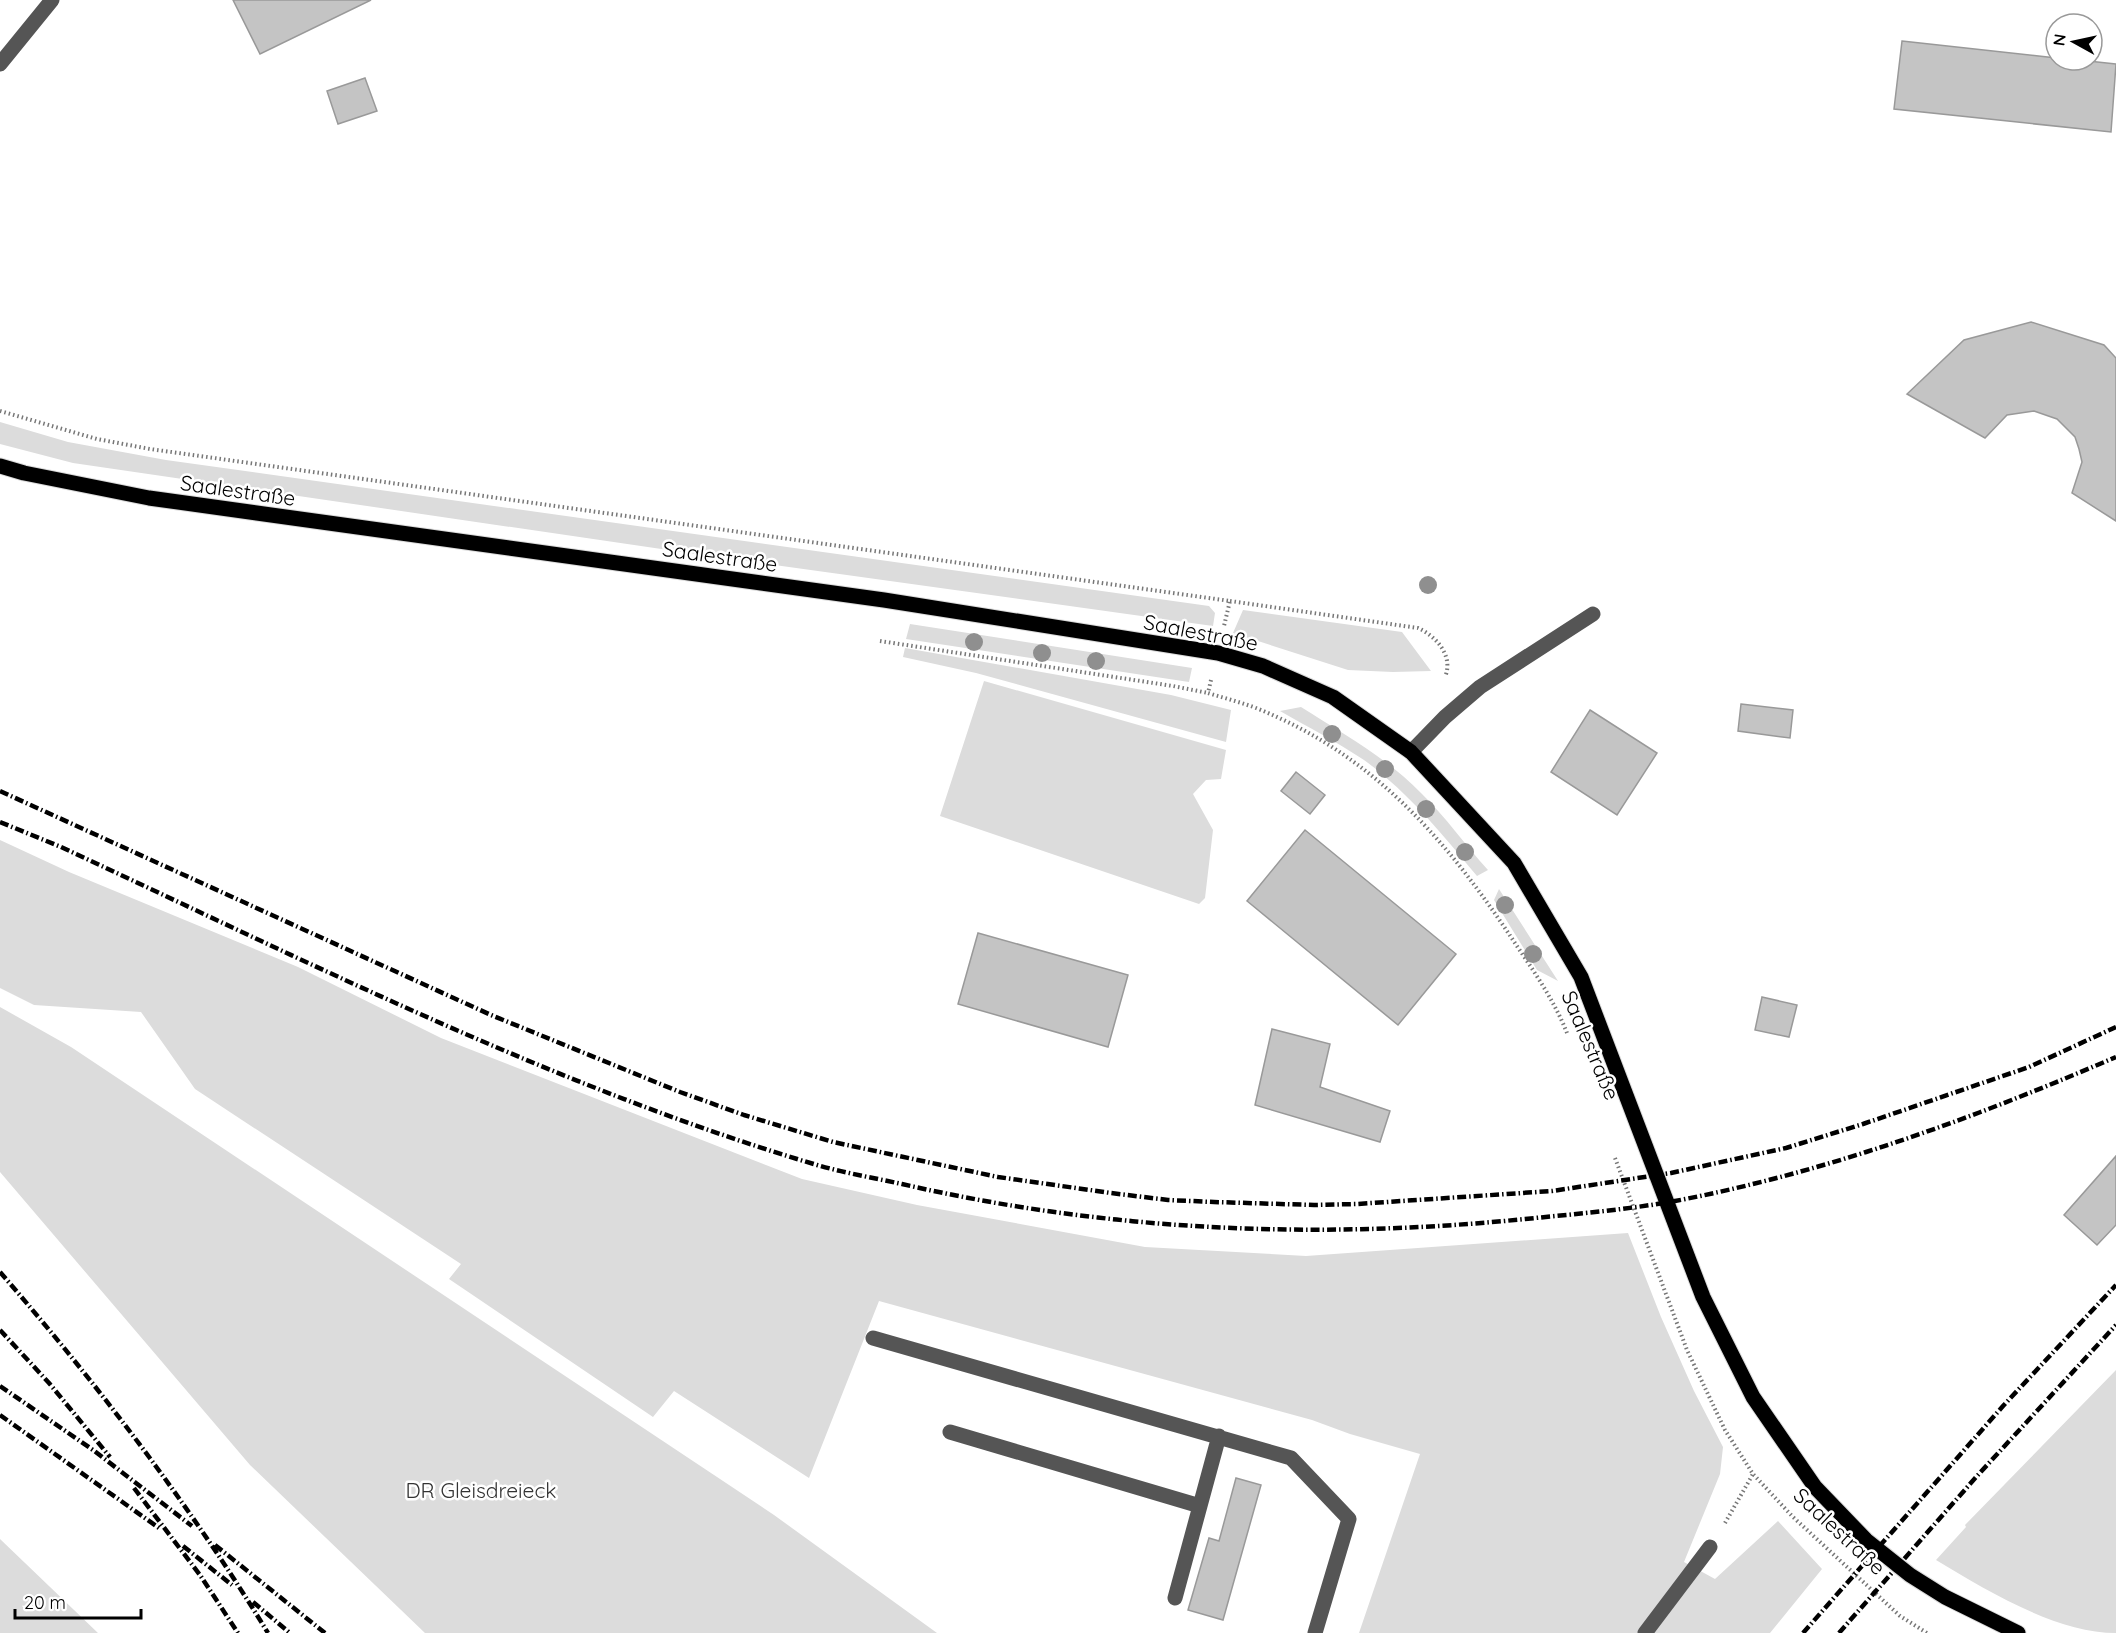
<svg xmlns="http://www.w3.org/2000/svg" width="2116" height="1633" viewBox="0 0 2116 1633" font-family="Quicksand,sans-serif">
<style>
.green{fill:#dcdcdc}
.building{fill:#c4c4c4;stroke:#999;stroke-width:1.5}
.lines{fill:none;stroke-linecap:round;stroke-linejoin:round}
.major-casing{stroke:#dbdbdb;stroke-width:17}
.path{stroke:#777;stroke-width:4;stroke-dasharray:1.5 3;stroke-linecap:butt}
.minor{stroke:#555;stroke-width:15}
.major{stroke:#000;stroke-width:15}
.rail{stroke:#000;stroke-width:4.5;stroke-dasharray:9 3 1.5 3;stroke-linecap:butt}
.tree{fill:#8f8f8f}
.labels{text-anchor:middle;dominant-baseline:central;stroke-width:5;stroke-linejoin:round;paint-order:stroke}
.street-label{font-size:21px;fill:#000;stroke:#fff}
.park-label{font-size:21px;fill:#333;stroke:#fff}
</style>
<rect width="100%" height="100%" fill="#fff"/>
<path class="green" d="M 0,422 L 68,442 L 166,460 L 1209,606 L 1215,613 L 1213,626 L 675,551 L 73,463 L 0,444 Z
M 1243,610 L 1402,632 L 1431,671 L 1393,672 L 1348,670 L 1233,633 Z
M 910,624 L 1192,668 L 1189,682 L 906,639 Z
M 905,648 L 1171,695 L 1231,710 L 1226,742 L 976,673 L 903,657 Z
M 984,681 L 1226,750 L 1221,779 L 1206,780 L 1193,794 L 1213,830 L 1205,898 L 1199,904 L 940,816 Z
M 1301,707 C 1342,733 1387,758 1421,793 C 1446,817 1465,845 1488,870 L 1477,876 C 1443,835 1408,792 1364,760 C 1337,742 1308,727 1280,711 Z
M 0,840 L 69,872 L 298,967 L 441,1038 L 802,1179 L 917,1205 L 1145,1247 L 1306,1256 L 1628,1233 L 1661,1317 L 1694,1391 L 1723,1447 L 1720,1474 L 1684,1562 L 1715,1579 L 1778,1521 L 1822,1569 L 1770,1633 L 1359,1633 L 1420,1454 L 1350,1434 L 1312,1420 L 879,1301 L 809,1478 L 674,1391 L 653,1417 L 449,1279 L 461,1264 L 195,1089 L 141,1012 L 34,1005 L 0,988 Z
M 1499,889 L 1558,981 L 1537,970 L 1494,900 Z
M 0,1007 L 71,1047 L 774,1515 L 937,1633 L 425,1633 L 250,1465 L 0,1172 Z
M 2116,1370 L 2116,1633 C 2056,1633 1986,1590 1936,1560 L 1966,1527 L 1965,1525 Z
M 0,1539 L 98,1633 L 0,1633 Z"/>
<path class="building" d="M 233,0 L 371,0 L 260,54 Z
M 1902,41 L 2056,58 L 2056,60 L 2079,60 L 2116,64 L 2111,132 L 1894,109 Z
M 365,78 L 377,111 L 338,124 L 327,91 Z
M 2031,322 L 2104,345 L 2116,358 L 2116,521 L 2072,493 L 2082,462 L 2079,449 L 2075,437 L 2057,419 L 2034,411 L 2007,415 L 1985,438 L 1907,394 L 1964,340 Z
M 1741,704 L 1793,710 L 1790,738 L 1738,731 Z
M 1590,710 L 1657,753 L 1617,815 L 1551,772 Z
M 1296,772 L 1325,795 L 1310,814 L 1281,791 Z
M 1305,830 L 1456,954 L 1398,1025 L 1247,901 Z
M 978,933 L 1128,975 L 1108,1047 L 958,1004 Z
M 1762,997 L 1797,1005 L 1789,1037 L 1755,1030 Z
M 1272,1029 L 1330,1044 L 1320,1087 L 1390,1111 L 1380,1142 L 1255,1105 Z
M 2116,1156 L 2116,1225 L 2097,1245 L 2064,1215 Z
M 1236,1478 L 1261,1485 L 1223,1620 L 1188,1610 L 1209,1538 L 1219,1541 Z"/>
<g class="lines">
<defs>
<path id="major" d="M 0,466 L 24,473 L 149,498 L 884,600 L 1218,653 L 1263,666 L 1333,697 L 1411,752 L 1514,863 L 1581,977 L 1703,1297 L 1753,1397 L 1815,1487 L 1866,1540 L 1910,1575 L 1945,1597 L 2018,1633"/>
</defs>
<use href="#major" class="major-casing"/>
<path class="path" d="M 0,411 L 97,439 L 150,449 L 1230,601 L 1224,626
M 1230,601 L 1418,628 C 1436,636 1454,656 1445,677
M 880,641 L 1173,686 L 1208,693
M 1211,680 L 1208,693 C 1224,698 1240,702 1256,708 C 1369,753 1440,832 1507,931 C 1528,963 1553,997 1567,1033
M 1615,1158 L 1687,1350 L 1725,1430 L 1753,1474 L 1793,1517 L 1900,1616 L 1927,1633
M 1725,1523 L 1753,1474"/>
<path class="minor" d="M 0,64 L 52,0
M 1411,752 L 1445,717 L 1480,687 L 1593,614
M 873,1338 L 1291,1458 L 1349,1519 L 1315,1633
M 950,1432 L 1200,1506
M 1175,1598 L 1219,1436
M 1645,1633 L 1710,1547"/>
<use href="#major" class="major"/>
<path class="rail" d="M 0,791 L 491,1015 L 680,1092 L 744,1115 L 833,1142 L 998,1177 L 1111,1193 L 1168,1200 L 1214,1202 L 1314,1205 L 1357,1204 L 1552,1191 L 1671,1173 L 1786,1148 L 1863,1124 L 2029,1067 L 2116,1027
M 0,822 L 61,847 C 309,962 554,1087 817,1165 C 845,1173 874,1178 902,1184 C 1106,1231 1316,1240 1525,1219 C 1575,1214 1625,1210 1675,1201 C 1828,1172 1974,1118 2116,1057
M 0,1272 C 98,1385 190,1505 268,1633
M 0,1330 L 49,1383 L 110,1457
M 0,1386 L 93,1450 L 192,1526
M 0,1415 L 159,1528
M 134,1488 L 200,1575 L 238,1633
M 215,1545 L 325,1633
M 183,1546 L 232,1585
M 253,1602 L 290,1633
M 1803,1633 L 2003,1406 L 2116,1285
M 1839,1633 L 1977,1476 L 2116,1325"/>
</g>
<g class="tree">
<circle cx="1428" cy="585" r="9"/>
<circle cx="974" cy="642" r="9"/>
<circle cx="1042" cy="653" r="9"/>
<circle cx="1096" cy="661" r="9"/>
<circle cx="1332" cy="734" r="9"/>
<circle cx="1385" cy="769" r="9"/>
<circle cx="1426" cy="809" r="9"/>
<circle cx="1465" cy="852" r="9"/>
<circle cx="1505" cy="905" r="9"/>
<circle cx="1533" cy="954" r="9"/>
</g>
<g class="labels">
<g class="street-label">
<text transform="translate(238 490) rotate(8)">Saalestraße</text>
<text transform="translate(720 556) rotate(8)">Saalestraße</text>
<text transform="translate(1201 632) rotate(11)">Saalestraße</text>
<text transform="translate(1591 1045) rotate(67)">Saalestraße</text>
<text transform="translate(1840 1531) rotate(43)">Saalestraße</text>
</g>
<g class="park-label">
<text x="481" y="1490">DR Gleisdreieck</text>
</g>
</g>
<g transform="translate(2074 42) rotate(278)"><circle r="28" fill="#ffffff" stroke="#999999" stroke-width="1.5"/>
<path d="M0-4.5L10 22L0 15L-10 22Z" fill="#000000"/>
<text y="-9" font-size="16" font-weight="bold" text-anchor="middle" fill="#000000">N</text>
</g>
<path d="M15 1609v9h126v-9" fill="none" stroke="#000000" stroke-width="3"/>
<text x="24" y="1609" font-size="18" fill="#000000" stroke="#ffffff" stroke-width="4.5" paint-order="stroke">20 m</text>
</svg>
